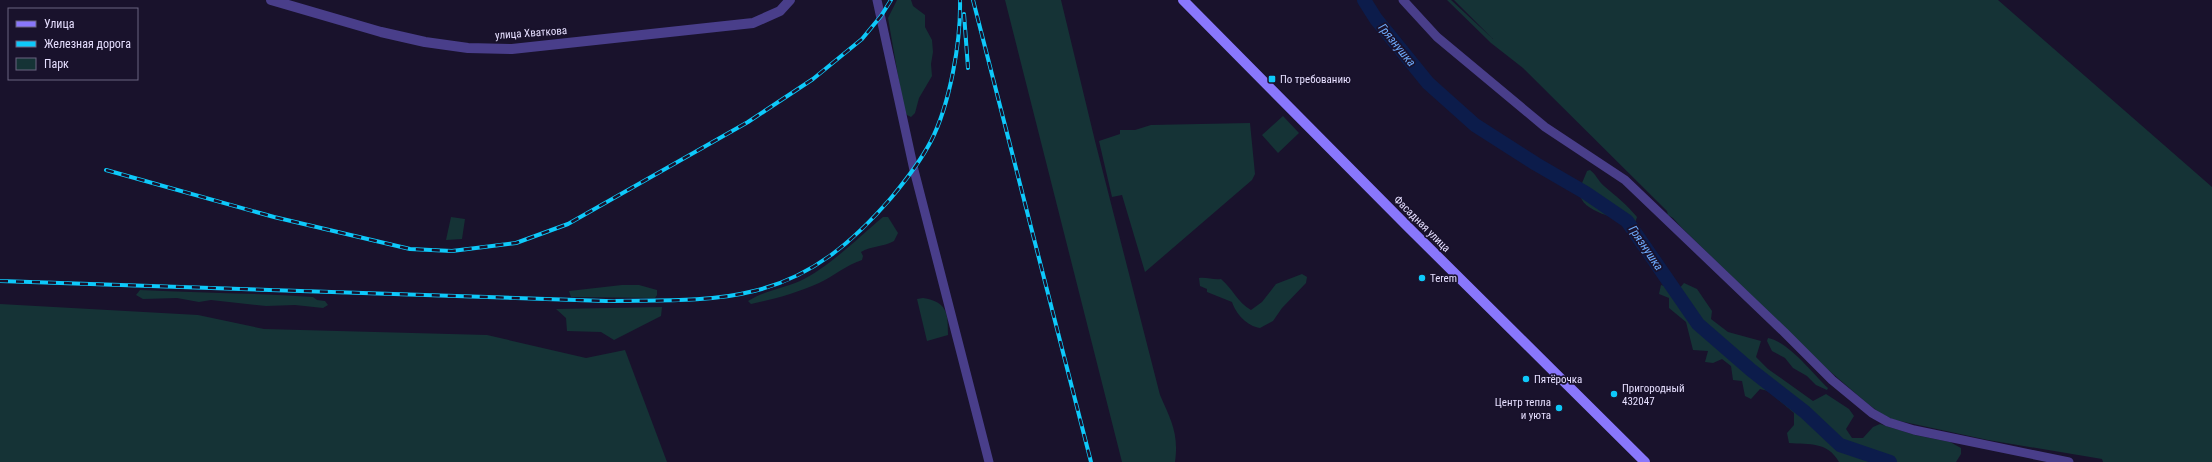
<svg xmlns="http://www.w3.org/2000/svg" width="2212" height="462" viewBox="0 0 2212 462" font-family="'Roboto Condensed',sans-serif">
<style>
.green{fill:#153336}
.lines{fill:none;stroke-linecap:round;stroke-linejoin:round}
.river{stroke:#0c1c4b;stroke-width:14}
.minor{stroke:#493e8a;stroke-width:9}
.tertiary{stroke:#493e8a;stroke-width:10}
.secondary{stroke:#8977fc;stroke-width:10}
.rail-casing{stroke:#0ec9fa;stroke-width:4}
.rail{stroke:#19122c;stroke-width:2.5;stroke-dasharray:8;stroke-linecap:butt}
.poi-dot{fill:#0ec9fa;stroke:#19122c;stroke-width:1.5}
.labels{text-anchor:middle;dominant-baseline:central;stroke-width:3.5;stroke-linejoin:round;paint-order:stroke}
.street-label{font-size:11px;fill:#e5defe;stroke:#19122c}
.poi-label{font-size:11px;fill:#e5defe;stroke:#19122c;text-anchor:start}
.water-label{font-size:12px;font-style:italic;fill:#6eabfc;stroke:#19122c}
</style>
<rect width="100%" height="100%" fill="#19122c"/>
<path class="green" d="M 897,0 L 911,0 L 913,6 L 925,15 L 925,27 L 932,40 L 933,52 L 931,64 L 932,76 L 919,98 L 915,113 L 911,117 L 907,115 L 904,110 L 888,18 Z
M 1005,0 L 1061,0 L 1095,141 L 1160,395 C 1171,420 1179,434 1175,462 L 1122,462 Z
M 1447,0 L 1451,0 L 1493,39 L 1454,0 L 1998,0 L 2212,187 L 2212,462 L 2103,462 L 2102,459 L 1988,440 L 1895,420 L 1883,415 L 1868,404 L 1826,368 L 1681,227 L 1673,218 L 1668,215 L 1667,211 L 1523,68 L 1491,43 Z
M 1283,116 L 1299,133 L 1278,153 L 1262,135 Z
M 1250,123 L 1255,174 L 1252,180 L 1145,272 L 1122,195 L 1112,197 L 1099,141 L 1120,134 L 1120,130 L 1135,130 L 1151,125 Z
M 1590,170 C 1596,174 1598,181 1604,186 C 1616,196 1627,205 1637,217 L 1635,223 C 1620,219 1579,212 1580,192 C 1580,185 1585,177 1587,171 Z
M 451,217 L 465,219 L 462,239 L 446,240 Z
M 883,217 L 888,217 L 898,233 L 894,241 C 883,247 871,246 861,252 L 863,256 L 862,260 C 846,265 834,276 819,283 C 797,293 774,299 751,304 L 748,301 C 766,290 782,289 800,281 C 828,268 859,237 883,217 Z
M 1302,274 L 1307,277 L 1306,283 L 1282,308 L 1273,321 L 1260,328 C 1247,326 1236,314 1232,302 L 1207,292 L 1207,289 L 1200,286 L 1199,278 C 1207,277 1213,280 1221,279 C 1233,289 1237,302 1251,310 L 1262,302 L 1276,284 Z
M 1684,283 L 1697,289 L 1712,311 L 1711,319 L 1728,332 L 1761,341 L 1756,357 L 1768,369 L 1813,401 L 1826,394 L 1849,409 L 1854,416 L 1846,429 L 1852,438 L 1863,438 L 1873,427 L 1880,424 L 1915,435 L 1950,442 L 1961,448 L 1961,454 L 1956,462 L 1839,462 C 1827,441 1810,445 1789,443 L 1787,433 L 1794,425 L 1794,413 L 1768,391 L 1760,389 L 1751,399 L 1745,396 L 1742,381 L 1733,380 L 1731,366 L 1722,359 L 1713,363 L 1705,362 L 1708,351 L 1693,350 L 1686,322 L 1669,308 L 1669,298 L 1659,294 L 1661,285 L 1678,290 Z
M 622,285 L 639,285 L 657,290 L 657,295 L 655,298 L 571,297 L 569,291 Z
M 140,290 C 198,293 255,293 313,297 L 317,300 L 325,301 L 328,305 L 323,308 L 295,305 L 266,306 L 211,300 L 199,302 L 177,298 L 143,299 L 136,295 Z
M 923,298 C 947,302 948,312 948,335 L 927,341 L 917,299 Z
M 0,304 L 198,315 L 264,329 L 487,335 L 586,358 L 625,350 L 667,462 L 0,462 Z
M 662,307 L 661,316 L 614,340 L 601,332 L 567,331 L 566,318 L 556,309 Z
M 1768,338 C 1789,342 1813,374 1828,388 L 1827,390 L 1816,385 L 1807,376 L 1793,368 L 1785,358 L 1772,351 L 1767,341 Z"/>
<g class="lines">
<path class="river" d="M 1364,0 L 1376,19 L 1428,83 L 1475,125 L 1536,164 L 1586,193 L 1627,221 L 1698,324 L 1751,370 L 1805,412 L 1840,445 L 1890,462"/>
<path class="minor" d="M 877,0 L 914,170 L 989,462
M 1403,0 L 1437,37 L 1545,127 L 1625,180 L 1784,332 L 1832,380 L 1872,413 L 1888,422 L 1914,430 L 2069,462"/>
<path class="tertiary" d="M 271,0 L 381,32 L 425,42 L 468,48 L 512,49 L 753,23 L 780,11 L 790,0"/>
<path class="secondary" d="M 1183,0 L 1408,227 L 1645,462"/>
<defs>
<path id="rail" d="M 973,0 L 1091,462
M 964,14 L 968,68
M 106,170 L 274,217 L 410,249 L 452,251 L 516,243 L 568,224 L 748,122 L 813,79 L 862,39 L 881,16 L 891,0
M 0,281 L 606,301 C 655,300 707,303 754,291 C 812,277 853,242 891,198 C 906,180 920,162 931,141 C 950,104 961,41 960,0"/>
</defs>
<use href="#rail" class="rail-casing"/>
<use href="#rail" class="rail"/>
</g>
<g class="poi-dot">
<rect x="1268" y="75" width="8" height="8" rx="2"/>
<circle cx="1422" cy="278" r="4"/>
<circle cx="1526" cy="379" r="4"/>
<circle cx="1614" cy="394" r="4"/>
<circle cx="1559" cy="408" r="4"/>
</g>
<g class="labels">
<g class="street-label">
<text transform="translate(531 33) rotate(-4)">улица Хваткова</text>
<text transform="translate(1422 224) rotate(45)">Фасадная улица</text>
</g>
<g class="poi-label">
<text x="1280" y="79">По требованию</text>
<text x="1430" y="278">Terem</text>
<text x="1534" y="379">Пятёрочка</text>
<text x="1622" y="388">Пригородный<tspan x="1622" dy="13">432047</tspan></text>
<text x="1551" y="402" text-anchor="end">Центр тепла<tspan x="1551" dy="13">и уюта</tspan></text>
</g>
<g class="water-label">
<text transform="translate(1397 45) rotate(51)">Грязнушка</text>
<text transform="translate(1646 248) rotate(56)">Грязнушка</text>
</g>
</g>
<rect x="8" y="8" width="130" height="72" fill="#19122c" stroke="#6b6480"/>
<rect x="16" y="21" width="20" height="6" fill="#8977fc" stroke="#6b6480"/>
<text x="44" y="28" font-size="12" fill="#e5defe">Улица</text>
<rect x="16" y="41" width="20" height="6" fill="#0ec9fa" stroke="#6b6480"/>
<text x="44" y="48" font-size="12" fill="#e5defe">Железная дорога</text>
<rect x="16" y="58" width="20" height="12" fill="#153336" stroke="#6b6480"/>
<text x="44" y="68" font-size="12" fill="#e5defe">Парк</text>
</svg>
